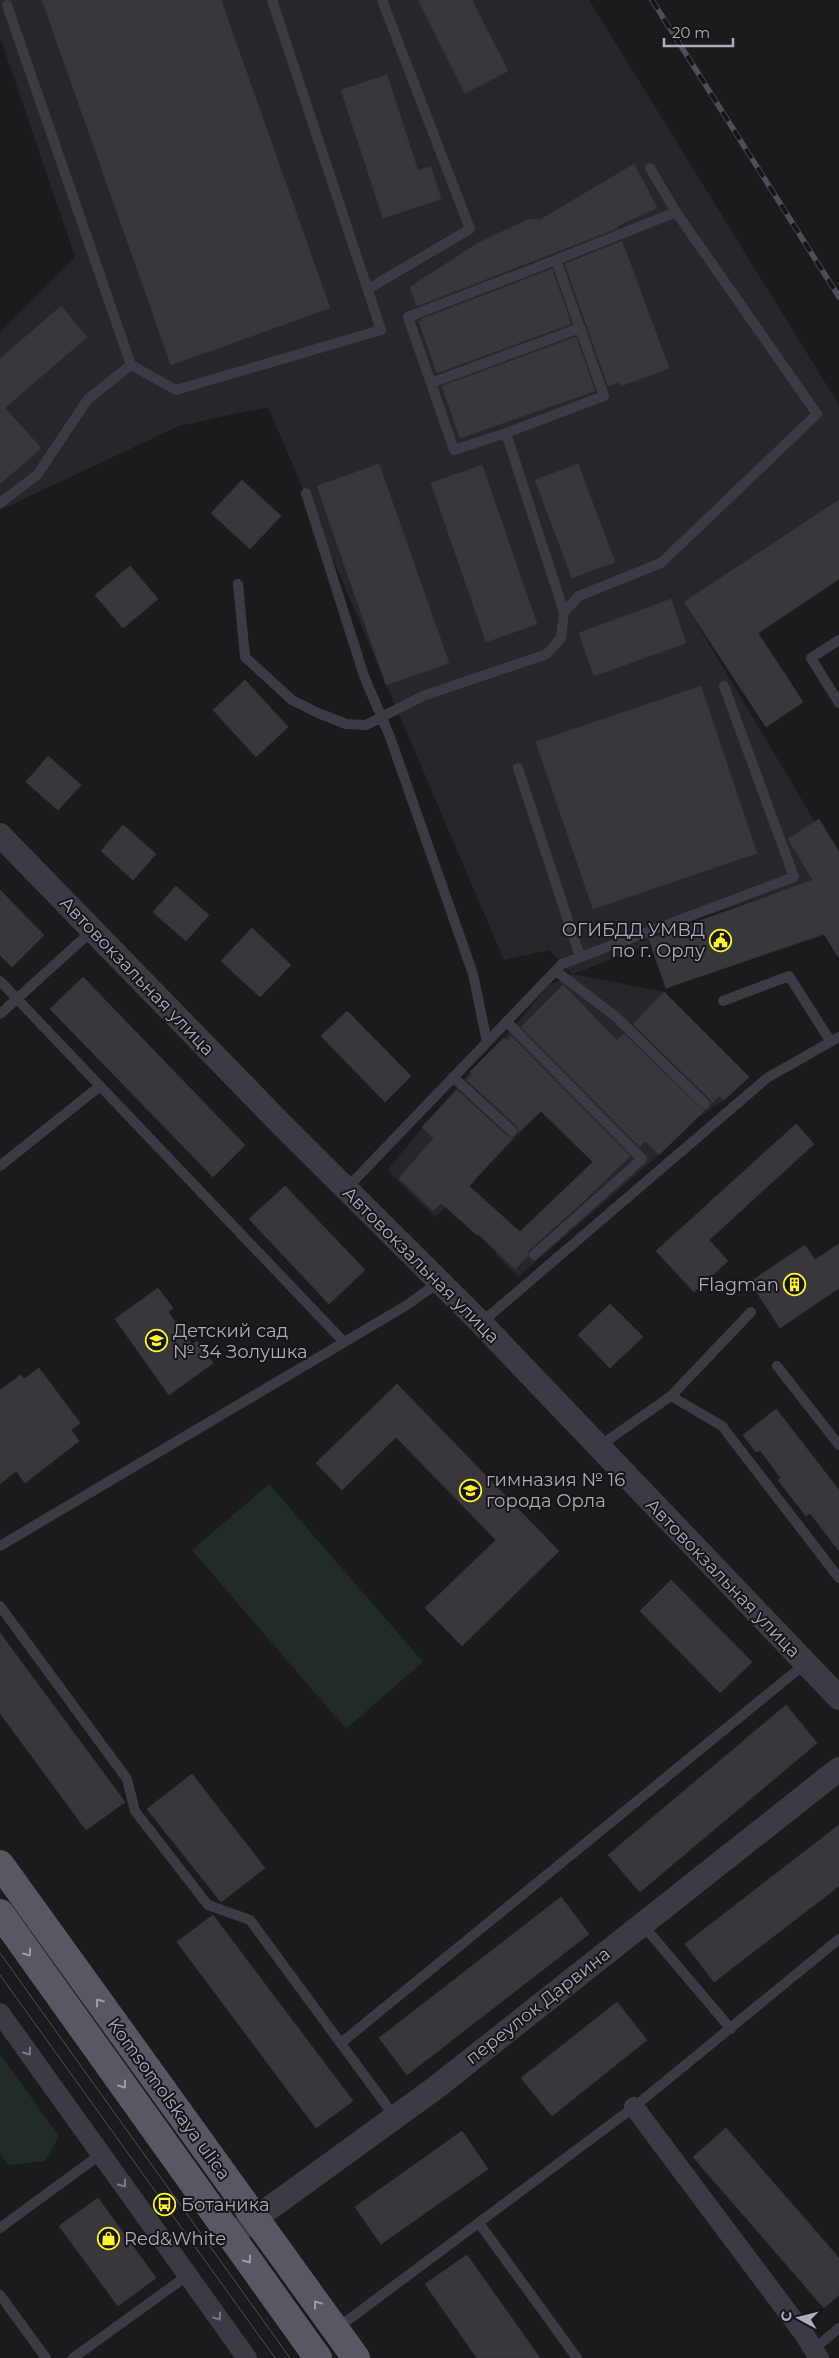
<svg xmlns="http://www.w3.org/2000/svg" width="839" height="2358" viewBox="0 0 839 2358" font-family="Montserrat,sans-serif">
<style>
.built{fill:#27262a}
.green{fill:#222c26}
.building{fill:#39373c;stroke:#363439}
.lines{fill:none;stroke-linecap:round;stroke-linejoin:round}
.service{stroke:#3c3b43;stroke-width:10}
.minor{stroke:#3c3b43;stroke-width:20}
.tertiary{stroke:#3c3b43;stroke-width:24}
.primary{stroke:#585762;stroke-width:28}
.tram{stroke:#4e4e58;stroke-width:1}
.rail-casing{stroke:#4e4e58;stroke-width:5.5}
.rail{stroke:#161518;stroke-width:4;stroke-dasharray:11;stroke-linecap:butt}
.oneway{stroke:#9b9cab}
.oneway2{stroke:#7a7a86}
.labels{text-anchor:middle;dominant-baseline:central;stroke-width:4;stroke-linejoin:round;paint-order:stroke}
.poi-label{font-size:18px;fill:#acadbd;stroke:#161518;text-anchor:start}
.street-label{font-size:18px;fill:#acadbd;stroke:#161518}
</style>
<rect width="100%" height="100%" fill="#1b1a1d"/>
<path class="built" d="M 0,0 L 589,0 L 839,405 L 839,502 L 684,602 L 815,822 L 788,839 L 819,889 L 790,888 L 649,935 L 651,944 L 573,974 L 664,992 L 749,1077 L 724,1100 L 696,1119 L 659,1155 L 518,1277 L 495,1254 L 593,1162 L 541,1111 L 476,1178 L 435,1217 L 387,1170 L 470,1072 L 504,1038 L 549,985 L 572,974 L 549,950 L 504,960 L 268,407 L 179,426 L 0,510 L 0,332 L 75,257 L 0,37 Z"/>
<path class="green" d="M 269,1484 L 423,1662 L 346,1729 L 192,1550 Z
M 0,2054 L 59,2136 L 45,2161 L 8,2165 L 0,2154 Z"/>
<path class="building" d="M 42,0 L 221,0 L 330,308 L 171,365 Z
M 418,0 L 472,0 L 508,71 L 465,93 Z
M 387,75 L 418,171 L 431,167 L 441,199 L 383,218 L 341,90 Z
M 634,164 L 657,208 L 617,226 L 618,228 L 417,306 L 410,287 L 478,243 L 529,219 L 540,220 Z
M 622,241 L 669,368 L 621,386 L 619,382 L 608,386 L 565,264 Z
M 552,269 L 571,324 L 437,373 L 419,322 L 422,321 L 422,319 Z
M 61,306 L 87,337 L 5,408 L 41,448 L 0,484 L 0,359 Z
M 576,337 L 595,391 L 460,438 L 442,386 Z
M 379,464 L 449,663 L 386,685 L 317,486 Z
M 578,464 L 615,562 L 572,578 L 535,480 Z
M 482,465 L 537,624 L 486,642 L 431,483 Z
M 242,480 L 281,516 L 250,549 L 211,513 Z
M 839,500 L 839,579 L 758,633 L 803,702 L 766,727 L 684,602 Z
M 130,566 L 158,599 L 123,628 L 95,595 Z
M 671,599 L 686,643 L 594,676 L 579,633 Z
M 245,680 L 288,727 L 256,757 L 213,710 Z
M 701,686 L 757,853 L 593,909 L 536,742 Z
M 48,756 L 81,785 L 58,810 L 26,782 Z
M 819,819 L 839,852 L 839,958 L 824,934 L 666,988 L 649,939 L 813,880 L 788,839 Z
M 123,825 L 156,854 L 133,880 L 101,851 Z
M 176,886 L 209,915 L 186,941 L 153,912 Z
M 0,890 L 44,935 L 12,967 L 0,955 Z
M 252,928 L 291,965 L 260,997 L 221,961 Z
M 83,977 L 245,1145 L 213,1177 L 50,1009 Z
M 563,985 L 617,1040 L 624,1034 L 704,1111 L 659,1155 L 645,1141 L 640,1147 L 521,1027 Z
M 664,992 L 749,1077 L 724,1100 L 719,1096 L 712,1103 L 710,1099 L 633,1024 Z
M 347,1011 L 411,1076 L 385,1102 L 321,1036 Z
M 511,1036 L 630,1156 L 583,1202 L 529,1250 L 527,1257 L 515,1269 L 478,1234 L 477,1235 L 441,1203 L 433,1211 L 399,1178 L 434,1138 L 422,1127 L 457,1090 L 507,1136 L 513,1138 L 469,1186 L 520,1232 L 593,1162 L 541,1111 L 519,1132 L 517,1126 L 467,1080 L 472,1074 L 470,1072 L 504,1038 L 507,1041 Z
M 796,1124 L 814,1144 L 709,1240 L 728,1261 L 694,1292 L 656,1251 Z
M 285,1186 L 365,1270 L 329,1304 L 249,1219 Z
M 839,1244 L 839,1288 L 780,1328 L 750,1282 L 805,1245 L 815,1260 Z
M 158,1288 L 173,1308 L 168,1312 L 192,1345 L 197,1341 L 213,1363 L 169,1395 L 115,1319 Z
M 610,1304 L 643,1337 L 610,1368 L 578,1335 Z
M 39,1368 L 80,1423 L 71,1430 L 79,1441 L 25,1483 L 16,1471 L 0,1484 L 0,1390 L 21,1375 L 24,1379 Z
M 397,1384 L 559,1551 L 462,1646 L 425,1608 L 496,1540 L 396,1437 L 342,1490 L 316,1463 Z
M 776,1409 L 839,1490 L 839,1551 L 810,1513 L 806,1516 L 778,1480 L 781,1478 L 760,1450 L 756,1452 L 743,1435 Z
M 671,1580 L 752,1662 L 720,1693 L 640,1611 Z
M 0,1633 L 125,1802 L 86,1830 L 0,1713 Z
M 786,1705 L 817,1743 L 640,1892 L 608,1855 Z
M 192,1774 L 265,1868 L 221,1902 L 147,1809 Z
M 839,1825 L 839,1886 L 714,1982 L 685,1944 Z
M 561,1897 L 589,1934 L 407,2075 L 379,2038 Z
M 213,1915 L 353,2101 L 316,2128 L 177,1942 Z
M 617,2002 L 647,2040 L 552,2116 L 521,2078 Z
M 726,2128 L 839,2258 L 839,2295 L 824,2308 L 693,2157 Z
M 462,2131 L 488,2169 L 381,2244 L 355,2207 Z
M 98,2198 L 156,2278 L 118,2306 L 59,2226 Z
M 467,2255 L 540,2358 L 477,2358 L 425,2284 Z"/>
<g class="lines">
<path class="service" d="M 556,260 L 676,212
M 368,289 L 470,229 L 382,0
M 131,365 L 176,390 L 381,330 L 272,0
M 431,383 L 580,328
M 506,433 L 604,396 L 556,260 L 408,317 L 454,450 L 506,433 L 564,612
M 306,493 L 364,676 L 390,737 L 473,974 L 487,1042
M 0,503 L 37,475 L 88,399 L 131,365 L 7,5
M 238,584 L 245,657 L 292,700 L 318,713 L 346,724 L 366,725 L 423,696 L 547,654 L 561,638 L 564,612 L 579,596 L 661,563 L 817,414 L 676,212 L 650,168
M 839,640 L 811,658 L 839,703
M 518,768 L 580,957
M 556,971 L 615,1016 L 705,1104
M 0,981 L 344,1342
M 723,1001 L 789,976 L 831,1042
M 0,1014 L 93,930
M 507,1022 L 642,1159 L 534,1255
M 453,1077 L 512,1131
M 0,1166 L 100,1086
M 346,1189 L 562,964 L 794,877 L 724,686
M 481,1323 L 767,1078 L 839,1037
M 777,1366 L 839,1445
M 671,1396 L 751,1312
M 598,1447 L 671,1396 L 722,1426 L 839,1578
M 0,1546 L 407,1305 L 439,1282
M 0,1606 L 127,1779 L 135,1811 L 208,1905 L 250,1920 L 395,2117
M 642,1924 L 731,2029
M 341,2043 L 806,1663
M 479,2223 L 577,2358
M 0,2228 L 101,2154
M 0,2295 L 46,2358
M 336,2329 L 634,2107 L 839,1939
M 814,2349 L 839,2328
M 73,2358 L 188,2275"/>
<path class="minor" d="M 0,2013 L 247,2358
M 634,2107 L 804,2334 L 819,2358"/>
<path class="tertiary" d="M 0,835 L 282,1125 L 481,1323 L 839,1698
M 231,2236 L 434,2089 L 839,1769"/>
<path class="primary" d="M 0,1864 L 356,2358
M 0,1913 L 318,2358"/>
<path class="tram" d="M 0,1953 L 290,2358
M 0,1975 L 275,2358"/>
<defs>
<path id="rail" d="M 652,0 L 839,297"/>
</defs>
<use href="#rail" class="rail-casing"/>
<use href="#rail" class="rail"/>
</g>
<defs><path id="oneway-chevron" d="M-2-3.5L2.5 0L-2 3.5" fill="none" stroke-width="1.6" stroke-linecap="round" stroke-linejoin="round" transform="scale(1.25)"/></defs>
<g class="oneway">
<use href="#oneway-chevron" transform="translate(28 1953) rotate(54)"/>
<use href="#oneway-chevron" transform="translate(99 2002) rotate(-126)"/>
<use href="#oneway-chevron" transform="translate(123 2085) rotate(54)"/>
<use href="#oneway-chevron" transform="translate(248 2260) rotate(55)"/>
<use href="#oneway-chevron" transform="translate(317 2304) rotate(-126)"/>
</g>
<g class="oneway2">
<use href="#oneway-chevron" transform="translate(28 2052) rotate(54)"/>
<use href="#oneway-chevron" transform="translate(123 2184) rotate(54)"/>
<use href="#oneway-chevron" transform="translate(218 2317) rotate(54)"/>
</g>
<defs>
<symbol id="civic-ring" viewBox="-11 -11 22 22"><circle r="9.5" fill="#161518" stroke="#fff331" stroke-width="1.5"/><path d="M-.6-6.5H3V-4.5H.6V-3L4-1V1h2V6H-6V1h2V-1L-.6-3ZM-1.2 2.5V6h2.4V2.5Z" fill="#fff331"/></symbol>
<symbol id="building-ring" viewBox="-11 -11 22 22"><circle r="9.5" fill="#161518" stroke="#fff331" stroke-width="1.5"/><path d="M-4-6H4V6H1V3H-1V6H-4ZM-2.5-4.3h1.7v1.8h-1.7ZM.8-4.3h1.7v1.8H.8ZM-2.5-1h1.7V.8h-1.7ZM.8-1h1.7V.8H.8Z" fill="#fff331"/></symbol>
<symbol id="school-ring" viewBox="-11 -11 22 22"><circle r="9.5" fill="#161518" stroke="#fff331" stroke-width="1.5"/><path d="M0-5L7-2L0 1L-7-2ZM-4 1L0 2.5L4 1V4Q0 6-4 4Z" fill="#fff331"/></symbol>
<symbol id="bus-ring" viewBox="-11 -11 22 22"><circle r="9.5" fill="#161518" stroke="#fff331" stroke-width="1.5"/><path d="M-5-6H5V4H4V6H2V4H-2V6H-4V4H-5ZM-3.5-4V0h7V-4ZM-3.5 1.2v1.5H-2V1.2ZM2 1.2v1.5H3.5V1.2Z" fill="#fff331"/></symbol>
<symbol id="shop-ring" viewBox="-11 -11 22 22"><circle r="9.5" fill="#161518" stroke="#fff331" stroke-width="1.5"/><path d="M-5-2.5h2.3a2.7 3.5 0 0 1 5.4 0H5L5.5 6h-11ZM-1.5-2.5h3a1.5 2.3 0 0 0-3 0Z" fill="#fff331"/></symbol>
</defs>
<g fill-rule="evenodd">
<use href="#civic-ring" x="708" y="928" width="25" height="25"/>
<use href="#building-ring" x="782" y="1272" width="25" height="25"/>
<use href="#school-ring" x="144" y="1328" width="25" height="25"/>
<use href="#school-ring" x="458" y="1478" width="25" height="25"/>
<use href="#bus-ring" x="152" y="2192" width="25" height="25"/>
<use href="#shop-ring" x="96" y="2226" width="25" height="25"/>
</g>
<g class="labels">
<g class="poi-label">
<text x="705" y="930" text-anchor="end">ОГИБДД УМВД<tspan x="705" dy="21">по г. Орлу</tspan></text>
<text x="779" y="1285" text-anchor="end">Flagman</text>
<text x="173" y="1331">Детский сад<tspan x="173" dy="21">№ 34 Золушка</tspan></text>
<text x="486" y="1480">гимназия № 16<tspan x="486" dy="21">города Орла</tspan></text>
<text x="181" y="2205">Ботаника</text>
<text x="124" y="2239">Red&amp;White</text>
</g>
<g class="street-label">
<text transform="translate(137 976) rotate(46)">Автовокзальная улица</text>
<text transform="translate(421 1265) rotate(45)">Автовокзальная улица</text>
<text transform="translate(723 1578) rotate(46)">Автовокзальная улица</text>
<text transform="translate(538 2006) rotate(-38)">переулок Дарвина</text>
<text transform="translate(169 2099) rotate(54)">Komsomolskaya ulica</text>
</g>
</g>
<g transform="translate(799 2318) rotate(277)" stroke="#161518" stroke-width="4" paint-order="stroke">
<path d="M0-4L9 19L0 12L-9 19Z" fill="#acadbd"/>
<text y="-8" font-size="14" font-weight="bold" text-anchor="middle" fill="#acadbd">С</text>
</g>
<path d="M664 38v8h69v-8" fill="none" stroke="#acadbd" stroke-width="2.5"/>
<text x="672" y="38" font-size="15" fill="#acadbd" stroke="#161518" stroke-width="4" paint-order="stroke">20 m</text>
</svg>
